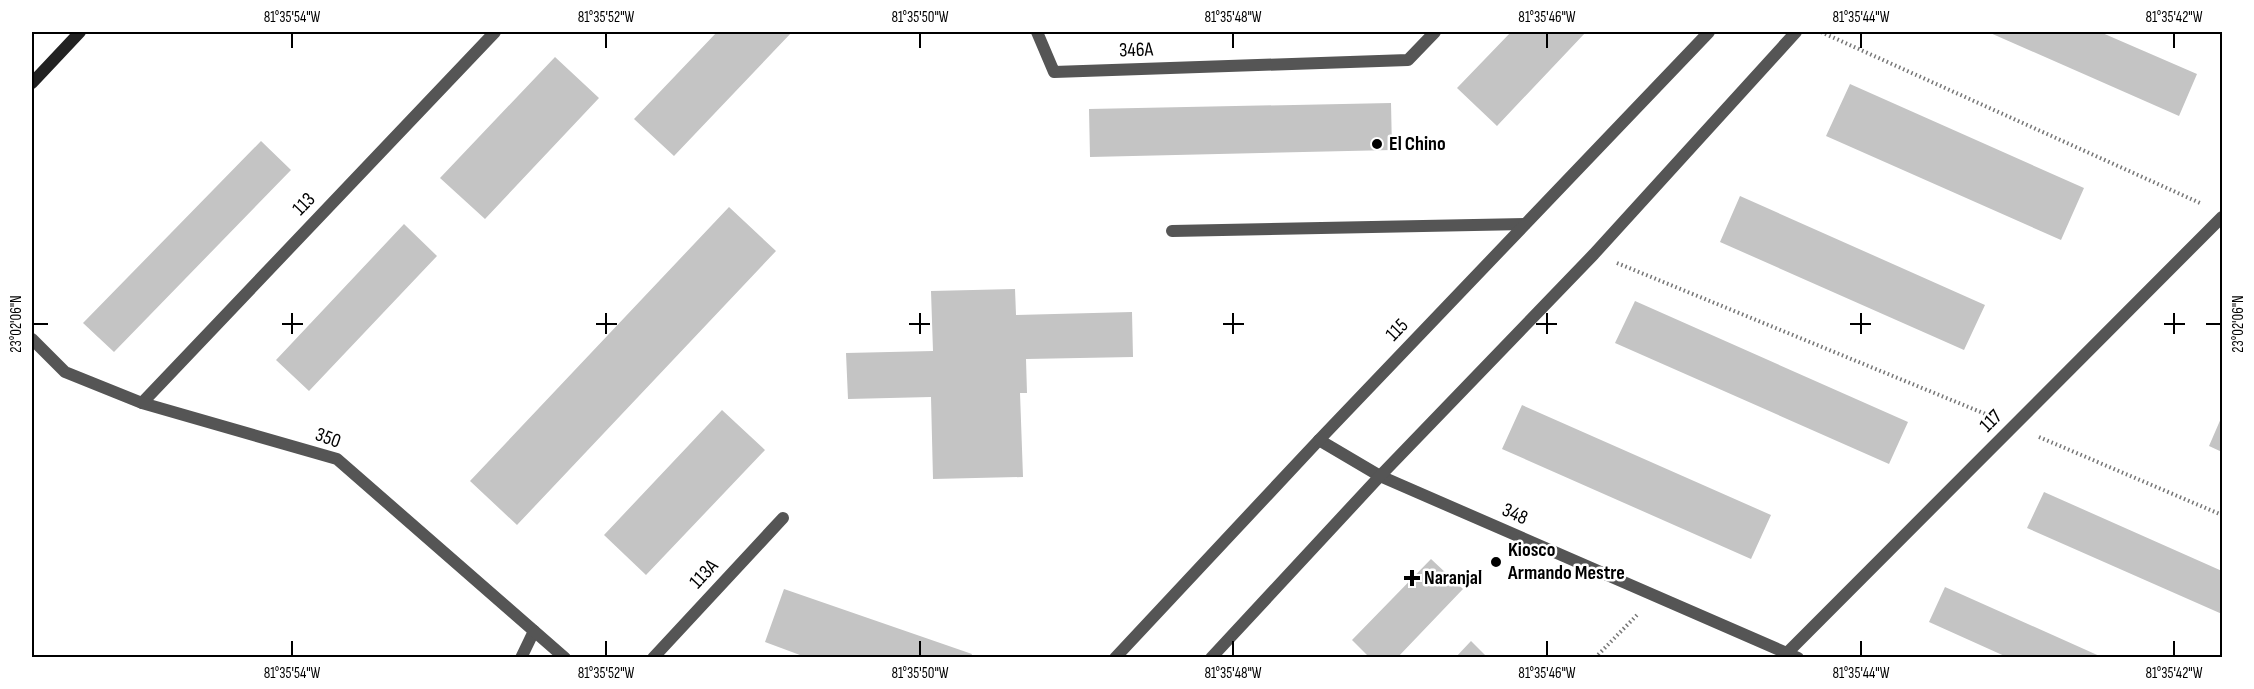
<svg xmlns="http://www.w3.org/2000/svg" width="2254" height="689" viewBox="0 0 2254 689" font-family="'Sofia Sans Condensed',sans-serif">
<style>
.building{fill:#c4c4c4}
.lines{fill:none;stroke-linecap:round;stroke-linejoin:round}
.path{stroke:#777;stroke-width:4;stroke-dasharray:1.5 3;stroke-linecap:butt}
.service{stroke:#555;stroke-width:12}
.minor{stroke:#555;stroke-width:12}
.tertiary{stroke:#555;stroke-width:12}
.secondary{stroke:#222;stroke-width:12}
.ticks{fill:none;stroke:#000;stroke-width:2}
.poi-dot{fill:#000;stroke:#fff;stroke-width:2}
.labels{text-anchor:middle;dominant-baseline:central;stroke-width:5;stroke-linejoin:round;paint-order:stroke}
.street-label{font-size:20px;fill:#000;stroke:#fff}
.poi-label{font-size:20px;font-weight:bold;fill:#000;stroke:#fff;text-anchor:start}
.neatline{fill:none;stroke:#000;stroke-width:2}
.ticks-label{font-size:15px;text-anchor:middle;fill:#000}
</style>
<rect width="100%" height="100%" fill="#fff"/>
<path class="building" d="M 717,32 L 792,32 L 674,156 L 634,119 Z
M 1511,32 L 1586,32 L 1497,126 L 1457,88 Z
M 1988,32 L 2100,32 L 2197,74 L 2179,116 Z
M 555,57 L 599,98 L 485,219 L 440,178 Z
M 1850,84 L 2084,188 L 2061,240 L 1826,136 Z
M 1391,103 L 1392,150 L 1090,157 L 1089,109 Z
M 261,141 L 291,170 L 114,352 L 83,323 Z
M 1740,196 L 1985,305 L 1964,350 L 1720,242 Z
M 729,207 L 776,251 L 517,525 L 470,481 Z
M 404,224 L 437,256 L 309,391 L 276,360 Z
M 1015,289 L 1016,315 L 1132,312 L 1133,357 L 1026,359 L 1027,393 L 1020,393 L 1023,477 L 933,479 L 931,397 L 848,399 L 846,353 L 933,351 L 931,291 Z
M 1635,301 L 1908,422 L 1889,464 L 1615,343 Z
M 1522,405 L 1771,515 L 1751,559 L 1502,449 Z
M 722,410 L 765,450 L 646,575 L 604,535 Z
M 2222,416 L 2222,452 L 2209,446 Z
M 2044,492 L 2222,571 L 2222,614 L 2027,528 Z
M 1431,559 L 1463,589 L 1397,658 L 1370,658 L 1352,640 Z
M 1945,587 L 2104,658 L 2009,658 L 1929,622 Z
M 784,589 L 972,654 L 970,658 L 808,658 L 765,642 Z
M 1471,641 L 1488,658 L 1455,658 Z"/>
<g class="lines">
<path class="path" d="M 1821,32 L 2200,203
M 1617,263 L 1988,415
M 2039,437 L 2222,515
M 1595,658 L 1637,615"/>
<path class="service" d="M 1172,231 L 1525,224
M 653,658 L 783,518"/>
<path class="minor" d="M 1037,32 L 1054,72 L 1408,60 L 1435,32
M 142,403 L 495,32
M 1319,440 L 1380,476 L 1798,658
M 1787,653 L 2222,217
M 521,658 L 534,631"/>
<path class="tertiary" d="M 32,339 L 65,372 L 142,403 L 337,459 L 565,658
M 1115,658 L 1319,440 L 1709,32
M 1211,658 L 1380,476 L 1594,254 L 1796,32"/>
<path class="secondary" d="M 32,83 L 80,32"/>
</g>
<path class="ticks" d="M 292,33 L 292,48M 606,33 L 606,48M 920,33 L 920,48M 1233,33 L 1233,48M 1547,33 L 1547,48M 1861,33 L 1861,48M 2174,33 L 2174,48M 292,313 L 292,334M 606,313 L 606,334M 920,313 L 920,334M 1233,313 L 1233,334M 1547,313 L 1547,334M 1861,313 L 1861,334M 2174,313 L 2174,334M 33,324 L 48,324M 282,324 L 303,324M 596,324 L 617,324M 909,324 L 930,324M 1223,324 L 1244,324M 1536,324 L 1557,324M 1850,324 L 1871,324M 2164,324 L 2185,324M 2206,324 L 2221,324M 292,641 L 292,656M 606,641 L 606,656M 920,641 L 920,656M 1233,641 L 1233,656M 1547,641 L 1547,656M 1861,641 L 1861,656M 2174,641 L 2174,656"/>
<g class="poi-dot">
<circle cx="1377" cy="144" r="6"/>
<circle cx="1496" cy="562" r="6"/>
<path d="M1409 569h6v6h6v6h-6v6h-6v-6h-6v-6h6z"/>
</g>
<g class="labels">
<g class="street-label">
<text transform="translate(1136 50) rotate(-2)">346A</text>
<text transform="translate(304 204) rotate(-46)">113</text>
<text transform="translate(1397 330) rotate(-46)">115</text>
<text transform="translate(1991 421) rotate(-45)">117</text>
<text transform="translate(328 438) rotate(20)">350</text>
<text transform="translate(1515 514) rotate(24)">348</text>
<text transform="translate(704 574) rotate(-47)">113A</text>
</g>
<g class="poi-label">
<text x="1389" y="144">El Chino</text>
<text x="1508" y="550">Kiosco<tspan x="1508" dy="23">Armando Mestre</tspan></text>
<text x="1424" y="578">Naranjal</text>
</g>
</g>
<rect width="2254" height="689" fill="none" stroke="#ffffff" stroke-width="66"/>
<rect x="33" y="33" width="2188" height="623" class="neatline"/>
<g class="ticks-label">
<text x="292" y="22">81°35'54"W</text>
<text x="606" y="22">81°35'52"W</text>
<text x="920" y="22">81°35'50"W</text>
<text x="1233" y="22">81°35'48"W</text>
<text x="1547" y="22">81°35'46"W</text>
<text x="1861" y="22">81°35'44"W</text>
<text x="2174" y="22">81°35'42"W</text>
<text transform="translate(16 324) rotate(-90)" y="5">23°02'06"N</text>
<text transform="translate(2238 324) rotate(-90)" y="5">23°02'06"N</text>
<text x="292" y="678">81°35'54"W</text>
<text x="606" y="678">81°35'52"W</text>
<text x="920" y="678">81°35'50"W</text>
<text x="1233" y="678">81°35'48"W</text>
<text x="1547" y="678">81°35'46"W</text>
<text x="1861" y="678">81°35'44"W</text>
<text x="2174" y="678">81°35'42"W</text>
</g>
</svg>
